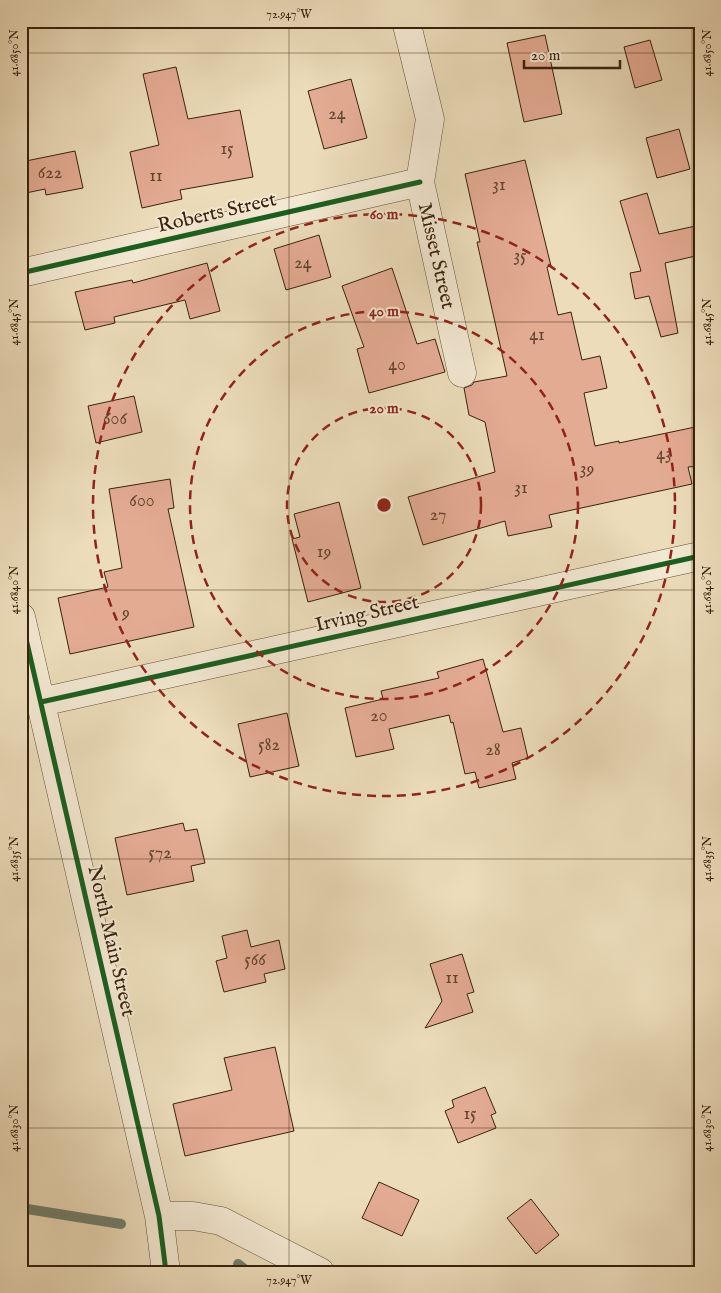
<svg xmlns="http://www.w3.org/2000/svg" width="721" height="1293" viewBox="0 0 721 1293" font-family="'IM FELL English',serif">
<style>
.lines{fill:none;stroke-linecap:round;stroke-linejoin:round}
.stream{stroke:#727e6d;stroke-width:10}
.building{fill:#e4ab93;stroke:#38210c}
.minor-casing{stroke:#655038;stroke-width:29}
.minor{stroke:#f3e8d2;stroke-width:28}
.cycleway-casing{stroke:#f3e8d2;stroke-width:8}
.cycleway{stroke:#1b5e20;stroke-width:5}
.ticks{fill:none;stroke:#38210c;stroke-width:1;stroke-opacity:0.45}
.ring{fill:none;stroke:#8f2418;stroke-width:2.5;stroke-dasharray:9 6}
.labels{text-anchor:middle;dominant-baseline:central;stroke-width:4;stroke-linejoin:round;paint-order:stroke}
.number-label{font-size:18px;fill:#63442e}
.street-label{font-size:20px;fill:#38210c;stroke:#f3e8d2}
.centre{fill:#8f2418;stroke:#f3e8d2;stroke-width:2.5}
.ring-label{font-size:15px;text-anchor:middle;font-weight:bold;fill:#8f2418;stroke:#f3e8d2;stroke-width:4;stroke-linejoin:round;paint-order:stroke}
.neatline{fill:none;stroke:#38210c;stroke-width:2}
.ticks-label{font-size:12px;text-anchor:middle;fill:#38210c}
</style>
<rect width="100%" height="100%" fill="#ecdcba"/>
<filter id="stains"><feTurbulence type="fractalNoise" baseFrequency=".004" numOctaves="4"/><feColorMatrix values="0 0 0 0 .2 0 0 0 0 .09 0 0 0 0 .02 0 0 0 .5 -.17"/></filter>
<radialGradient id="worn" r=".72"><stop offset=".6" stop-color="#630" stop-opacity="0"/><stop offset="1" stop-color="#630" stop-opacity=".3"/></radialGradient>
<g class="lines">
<path class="stream" d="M 21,1208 L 121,1224
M 238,1264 L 248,1272"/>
</g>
<path class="building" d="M 545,35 L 562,114 L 524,122 L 507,43 Z
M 650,40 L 662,80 L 635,88 L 624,47 Z
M 176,67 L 188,119 L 240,110 L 253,177 L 180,190 L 182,199 L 142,208 L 130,152 L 159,145 L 143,74 Z
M 351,79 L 367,138 L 324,149 L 308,91 Z
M 679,129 L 690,169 L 657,178 L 646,138 Z
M 75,151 L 83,188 L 46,195 L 45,189 L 21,194 L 21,162 Z
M 525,160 L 551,266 L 547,267 L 558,315 L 571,312 L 582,360 L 600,356 L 607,388 L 584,393 L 595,446 L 619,441 L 619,443 L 700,426 L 700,466 L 688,467 L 692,484 L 549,515 L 552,527 L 508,536 L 505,521 L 423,545 L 408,497 L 495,472 L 485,422 L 469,415 L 464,388 L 472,385 L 474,382 L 507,376 L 477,242 L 480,242 L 465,174 Z
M 647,193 L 659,234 L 700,225 L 700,255 L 665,263 L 678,333 L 661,337 L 649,296 L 635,299 L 630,273 L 641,271 L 620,201 Z
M 319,235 L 331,277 L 286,290 L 274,249 Z
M 207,263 L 220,311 L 190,319 L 185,300 L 114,317 L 115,323 L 85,330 L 75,292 L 132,280 L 133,283 Z
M 392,268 L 417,344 L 435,339 L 445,372 L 369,393 L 357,349 L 364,347 L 342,286 Z
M 134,396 L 142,432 L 96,443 L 88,406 Z
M 170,479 L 174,508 L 168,509 L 194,627 L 70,654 L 58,598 L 108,587 L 104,572 L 122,568 L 109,489 Z
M 339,502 L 361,588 L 308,602 L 292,539 L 300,537 L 294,514 Z
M 483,659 L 503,732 L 521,728 L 528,758 L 512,763 L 516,779 L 479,788 L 475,772 L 465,774 L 453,722 L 451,723 L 449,715 L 389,729 L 394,749 L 356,757 L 345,708 L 383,699 L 381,691 L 439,678 L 437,672 Z
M 287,713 L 299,766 L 250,777 L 238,724 Z
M 183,823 L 185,831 L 197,829 L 205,863 L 191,866 L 194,881 L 127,895 L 115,838 Z
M 247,930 L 251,947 L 279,940 L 285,969 L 264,974 L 266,982 L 224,992 L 216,961 L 227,958 L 222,936 Z
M 462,954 L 474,992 L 467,994 L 473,1012 L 425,1028 L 442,1001 L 430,964 Z
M 275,1047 L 294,1131 L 185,1156 L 173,1104 L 232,1090 L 224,1058 Z
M 485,1087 L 496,1113 L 491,1115 L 496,1128 L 458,1143 L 445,1111 L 454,1107 L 452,1100 Z
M 379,1182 L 419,1200 L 402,1236 L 362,1218 Z
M 531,1199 L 559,1235 L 536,1254 L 507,1218 Z"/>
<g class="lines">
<defs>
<path id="minor" d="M 406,21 L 430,119 L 420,182 L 462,373
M 21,273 L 420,182
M 21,617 L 159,1216 L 166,1272
M 41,702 L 700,556
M 159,1216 L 193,1216 L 221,1221 L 320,1272"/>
</defs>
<use href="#minor" class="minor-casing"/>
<use href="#minor" class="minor"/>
<defs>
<path id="cycleway" d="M 21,273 L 420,182
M 21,617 L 159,1216 L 166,1272
M 41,702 L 700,556"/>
</defs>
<use href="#cycleway" class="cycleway-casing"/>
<use href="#cycleway" class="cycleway"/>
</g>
<path class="ticks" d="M 289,21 L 289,1272M 692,21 L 692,1272M 21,53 L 700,53M 21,322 L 700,322M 21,590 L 700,590M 21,859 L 700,859M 21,1128 L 700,1128"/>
<g class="ring">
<circle cx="384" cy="505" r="97"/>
<circle cx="384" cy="505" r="194"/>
<circle cx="384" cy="505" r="291"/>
</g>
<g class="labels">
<g class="number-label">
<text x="337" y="114">24</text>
<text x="227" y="149">15</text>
<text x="50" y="173">622</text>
<text x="156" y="176">11</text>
<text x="499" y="185">31</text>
<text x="520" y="256">35</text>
<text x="303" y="263">24</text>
<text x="537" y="335">41</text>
<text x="397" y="365">40</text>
<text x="115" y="419">606</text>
<text x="664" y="454">43</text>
<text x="587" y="469">39</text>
<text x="521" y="488">31</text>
<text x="142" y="501">600</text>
<text x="438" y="515">27</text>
<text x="324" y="552">19</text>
<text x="126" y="613">9</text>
<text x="379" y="716">20</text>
<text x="269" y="745">582</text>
<text x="493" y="750">28</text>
<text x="160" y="853">572</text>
<text x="255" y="960">566</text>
<text x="452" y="978">11</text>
<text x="470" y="1114">15</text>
</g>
<g class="street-label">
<text transform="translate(217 213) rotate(-13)">Roberts Street</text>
<text transform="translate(436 256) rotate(77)">Misset Street</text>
<text transform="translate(367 614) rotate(-13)">Irving Street</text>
<text transform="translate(111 941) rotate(77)">North Main Street</text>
</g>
</g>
<circle cx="384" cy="505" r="8" class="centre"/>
<g class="ring-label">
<text x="384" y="219">60 m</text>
<text x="384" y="316">40 m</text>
<text x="384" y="413">20 m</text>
</g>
<rect width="721" height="1293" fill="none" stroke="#ecdcba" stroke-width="55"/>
<path d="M524 60v8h96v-8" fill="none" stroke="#38210c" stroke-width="2.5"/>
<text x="531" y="60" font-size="15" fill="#38210c" stroke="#f3e8d2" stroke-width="4" paint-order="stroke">20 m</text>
<rect x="28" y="28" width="666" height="1238" class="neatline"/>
<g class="ticks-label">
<text x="289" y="18">72.947°W</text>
<text transform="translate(14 53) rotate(-90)" y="4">41.6850°N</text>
<text transform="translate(707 53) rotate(-90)" y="4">41.6850°N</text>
<text transform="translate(14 322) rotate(-90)" y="4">41.6845°N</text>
<text transform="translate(707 322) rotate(-90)" y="4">41.6845°N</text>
<text transform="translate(14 590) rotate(-90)" y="4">41.6840°N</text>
<text transform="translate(707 590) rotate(-90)" y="4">41.6840°N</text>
<text transform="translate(14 859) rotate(-90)" y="4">41.6835°N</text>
<text transform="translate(707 859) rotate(-90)" y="4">41.6835°N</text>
<text transform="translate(14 1128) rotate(-90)" y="4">41.6830°N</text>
<text transform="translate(707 1128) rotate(-90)" y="4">41.6830°N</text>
<text x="289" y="1284">72.947°W</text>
</g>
<rect width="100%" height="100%" filter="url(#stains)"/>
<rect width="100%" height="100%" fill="url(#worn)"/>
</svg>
